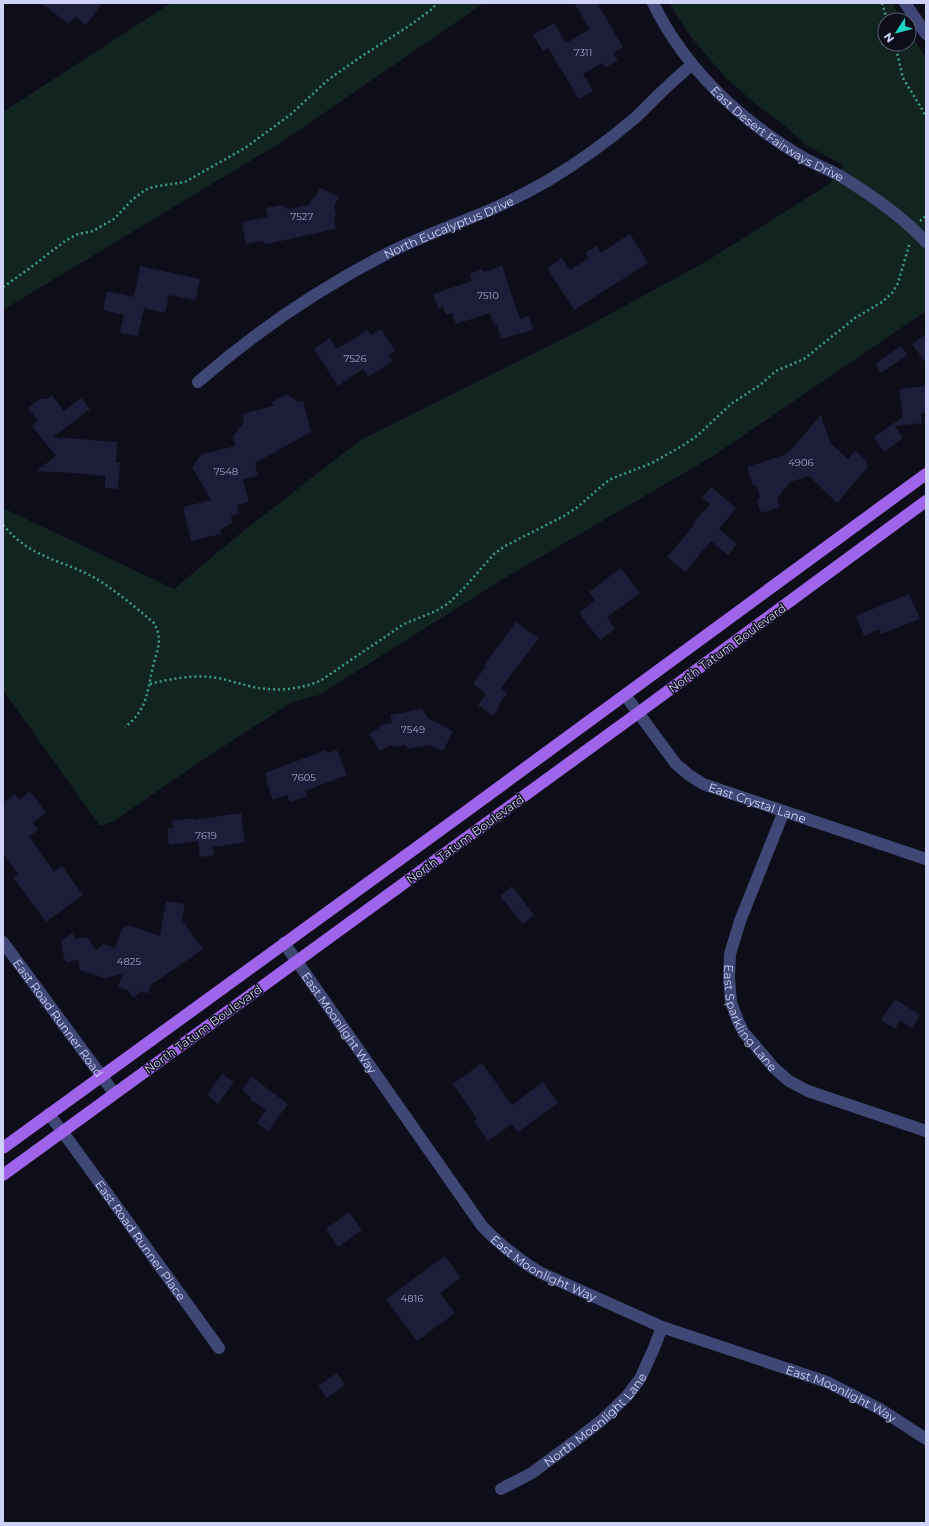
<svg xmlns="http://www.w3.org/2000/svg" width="929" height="1526" viewBox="0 0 929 1526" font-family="Montserrat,sans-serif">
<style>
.green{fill:#122420}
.building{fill:#1d1c39}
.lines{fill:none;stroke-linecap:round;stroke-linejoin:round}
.path{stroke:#3c9e86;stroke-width:2.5;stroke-dasharray:2 3;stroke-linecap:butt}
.minor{stroke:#3f4774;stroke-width:12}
.major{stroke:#9f64e9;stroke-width:12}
.labels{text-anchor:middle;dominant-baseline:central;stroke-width:3;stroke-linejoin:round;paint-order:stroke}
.number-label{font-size:10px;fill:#a2a4c8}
.street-label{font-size:12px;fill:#cfd2f8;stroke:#0e0e1b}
</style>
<rect width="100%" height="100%" fill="#0e0e1b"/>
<path class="green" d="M 171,3 L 484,3 L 283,141 L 3,310 L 3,112 Z
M 669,3 L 892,3 L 902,20 L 885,20 L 885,44 L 909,44 L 909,31 L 926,58 L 926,311 L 713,456 L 503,579 L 319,695 L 292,702 L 201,761 L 114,821 L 100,826 L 3,690 L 3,508 L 174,589 L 241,533 L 359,441 L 579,331 L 707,261 L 829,184 L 844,166 L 805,144 L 785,126 L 758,106 L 726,78 L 691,37 Z"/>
<path class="building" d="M 41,3 L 102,3 L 86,25 L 75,17 L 69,24 Z
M 574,3 L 597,3 L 623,47 L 613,53 L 618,60 L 605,68 L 602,63 L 583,74 L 593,91 L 579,99 L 548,48 L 543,51 L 533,35 L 554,23 L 566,43 L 590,29 Z
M 320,188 L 339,197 L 334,206 L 336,215 L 334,220 L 336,229 L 267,244 L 261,241 L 246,244 L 242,222 L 268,217 L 266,208 L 281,205 L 288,209 L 309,205 L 313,197 L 316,196 Z
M 630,234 L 648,263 L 574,310 L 547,268 L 562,258 L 570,270 L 589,258 L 585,253 L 597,246 L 601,253 Z
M 140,266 L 200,279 L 196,300 L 169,295 L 165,313 L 144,308 L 138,336 L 120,333 L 124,315 L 103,310 L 107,291 L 134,297 Z
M 502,266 L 520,319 L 529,316 L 533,330 L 501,339 L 497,325 L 495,326 L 490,313 L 456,324 L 452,313 L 446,315 L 443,307 L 438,308 L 433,294 L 472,281 L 470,274 L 482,269 L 484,272 Z
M 381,329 L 395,351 L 389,355 L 393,361 L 368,377 L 363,369 L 338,386 L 314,349 L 330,338 L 337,349 L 368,330 L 371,335 Z
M 926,334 L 926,363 L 912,344 Z
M 901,346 L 907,355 L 881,373 L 875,364 Z
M 926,386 L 926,413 L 921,413 L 922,423 L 895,426 L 903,438 L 884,452 L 874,437 L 903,417 L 899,389 Z
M 287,394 L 298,402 L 303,401 L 311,432 L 255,463 L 258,476 L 243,479 L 249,502 L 237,505 L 239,514 L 231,516 L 232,523 L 220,530 L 221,534 L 191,541 L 183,507 L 211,500 L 192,467 L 202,454 L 235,446 L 233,436 L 244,422 L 242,414 L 273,406 L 272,402 Z
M 52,395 L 64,411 L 81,398 L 90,409 L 53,437 L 117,442 L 116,463 L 120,463 L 118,489 L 105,488 L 105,476 L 74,473 L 36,471 L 56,456 L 32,426 L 38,421 L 28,408 L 40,399 L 47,399 Z
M 821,415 L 830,443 L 848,459 L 855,451 L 866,460 L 868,467 L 837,503 L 809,476 L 790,482 L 777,498 L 780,507 L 761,513 L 757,501 L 760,497 L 758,488 L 752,484 L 747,467 L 787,454 Z
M 711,487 L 736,508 L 719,529 L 737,544 L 728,555 L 711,541 L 685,572 L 667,557 L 695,524 L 693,523 L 710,504 L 702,498 Z
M 621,568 L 640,593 L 607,617 L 615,629 L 600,640 L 579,613 L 595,600 L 589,592 Z
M 909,594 L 920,619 L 881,634 L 879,629 L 864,636 L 856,616 Z
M 516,622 L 539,638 L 501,688 L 507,693 L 498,706 L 499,707 L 493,716 L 478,705 L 486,694 L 473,684 L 486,666 L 484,665 Z
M 422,709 L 428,718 L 453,731 L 443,751 L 431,745 L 408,749 L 405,745 L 395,747 L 390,745 L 380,751 L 369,734 L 379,728 L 380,725 L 392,723 L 390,715 Z
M 326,750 L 328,753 L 337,750 L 347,775 L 305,791 L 307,796 L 290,802 L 287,795 L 273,800 L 266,780 L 268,779 L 265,773 Z
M 30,791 L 46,813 L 33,822 L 38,830 L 29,836 L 54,872 L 62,866 L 83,895 L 46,922 L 13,877 L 18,874 L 3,853 L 3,803 L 15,794 L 19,800 Z
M 241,813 L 245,842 L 213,847 L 214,855 L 200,857 L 198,841 L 169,845 L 167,829 L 173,828 L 172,821 L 194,818 L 194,820 Z
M 512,886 L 534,915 L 523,924 L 500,896 Z
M 166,901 L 185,904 L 182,920 L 203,949 L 151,985 L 148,994 L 142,991 L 133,998 L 128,990 L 118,987 L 122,974 L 104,978 L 80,970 L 78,960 L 67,962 L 64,958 L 61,941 L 72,933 L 76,939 L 87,937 L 96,950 L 104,944 L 115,948 L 122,929 L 128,925 L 160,936 Z
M 895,999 L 920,1015 L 912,1028 L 900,1020 L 895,1029 L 881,1020 Z
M 482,1063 L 512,1105 L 543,1082 L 558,1103 L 518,1132 L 512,1124 L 488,1141 L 474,1121 L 477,1119 L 453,1084 Z
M 222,1074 L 234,1082 L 218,1104 L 207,1095 Z
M 252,1077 L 288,1104 L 268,1131 L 257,1123 L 266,1110 L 250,1099 L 251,1097 L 242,1090 Z
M 349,1212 L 362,1230 L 338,1247 L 326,1229 Z
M 445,1256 L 461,1278 L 440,1293 L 455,1313 L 417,1341 L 386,1299 Z
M 337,1373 L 345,1385 L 327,1398 L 318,1386 Z"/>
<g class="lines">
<path class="path" d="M 882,3 L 887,20
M 895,44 L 903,78 L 926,116
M 920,221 L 926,216
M 3,287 L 26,271 L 65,241 L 78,234 L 93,231 L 114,219 L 132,200 L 145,190 L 153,187 L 185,182 L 245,148 L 290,115 L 329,79 L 365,54 L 409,26 L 432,9 L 437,3
M 3,525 C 11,534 20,543 31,549 C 51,561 74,566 95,578 C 115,590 135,607 153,622 C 164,638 157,650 153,666 C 147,692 148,709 125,727
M 150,684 C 169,679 191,675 210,677 C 223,678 236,683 249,686 C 273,692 298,690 320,681 L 404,624 L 436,611 L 449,603 L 465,587 L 494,554 L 505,546 L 564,516 L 579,506 L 605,483 L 611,479 L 652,463 L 682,446 L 697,436 L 731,404 L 760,385 L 776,371 L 804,359 L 855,318 L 882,302 L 892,293 L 898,283 L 910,242"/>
<g class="minor">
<path id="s1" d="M 653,3 C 685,69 741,121 804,158 C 816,165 830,170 842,177 C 873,196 902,216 926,242"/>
<path d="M 905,3 L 926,34"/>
<path id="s2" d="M 198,382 C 255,332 322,287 390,252 C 422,236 457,224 490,210 C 510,201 530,191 549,180 C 579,162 608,141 635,118 C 654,100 671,81 692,65"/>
<path id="s3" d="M 625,695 L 676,764 L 689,775 L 703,784 L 926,859"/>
<path id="s4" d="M 784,811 L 740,921 L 730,954 L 729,977 L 731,1002 L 738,1021 L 744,1033 L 753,1043 L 774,1068 L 789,1081 L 808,1091 L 926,1131"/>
<path id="s5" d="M 3,942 L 114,1093"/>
<path id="s6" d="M 284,943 L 482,1226 C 499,1244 518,1259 539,1272 L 662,1327 L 827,1382 L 880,1409 L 926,1439"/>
<path id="s7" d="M 49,1114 L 73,1146 L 219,1348"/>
<path id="s8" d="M 501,1489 L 532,1473 L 571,1444 L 602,1420 L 627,1396 L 640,1379 L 654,1348 L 662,1327"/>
</g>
<path class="major" d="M 3,1148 L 453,821 L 926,474
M 3,1175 L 638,713 L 926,501"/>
</g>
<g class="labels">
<g class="number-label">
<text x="583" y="52">7311</text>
<text x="302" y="216">7527</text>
<text x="488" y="295">7510</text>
<text x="355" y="358">7526</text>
<text x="801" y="462">4906</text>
<text x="226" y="471">7548</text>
<text x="413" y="729">7549</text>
<text x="304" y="777">7605</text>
<text x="206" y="835">7619</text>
<text x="129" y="961">4825</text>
<text x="412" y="1298">4816</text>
</g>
<g class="street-label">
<text stroke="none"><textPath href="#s1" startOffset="184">East Desert Fairways Drive</textPath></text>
<text stroke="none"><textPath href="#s2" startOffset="296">North Eucalyptus Drive</textPath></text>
<text transform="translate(727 648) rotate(-36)">North Tatum Boulevard</text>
<text stroke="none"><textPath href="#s3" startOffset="177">East Crystal Lane</textPath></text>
<text transform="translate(465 839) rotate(-36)">North Tatum Boulevard</text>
<text stroke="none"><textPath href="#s4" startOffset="223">East Sparkling Lane</textPath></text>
<text stroke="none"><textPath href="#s5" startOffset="94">East Road Runner Road</textPath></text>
<text stroke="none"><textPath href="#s6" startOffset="97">East Moonlight Way</textPath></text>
<text transform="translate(203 1029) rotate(-36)">North Tatum Boulevard</text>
<text stroke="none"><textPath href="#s7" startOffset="156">East Road Runner Place</textPath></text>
<text stroke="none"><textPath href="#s6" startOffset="421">East Moonlight Way</textPath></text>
<text stroke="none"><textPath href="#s6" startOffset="745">East Moonlight Way</textPath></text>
<text stroke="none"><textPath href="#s8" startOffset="118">North Moonlight Lane</textPath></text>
</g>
</g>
<rect width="929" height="1526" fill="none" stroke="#cfd2f8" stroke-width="8"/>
<g transform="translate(897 32) rotate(234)"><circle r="19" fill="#0e0e1b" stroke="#5b5c73"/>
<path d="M0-3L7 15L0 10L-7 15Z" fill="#1ed5c5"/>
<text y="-6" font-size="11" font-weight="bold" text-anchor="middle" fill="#cfd2f8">N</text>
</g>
</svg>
